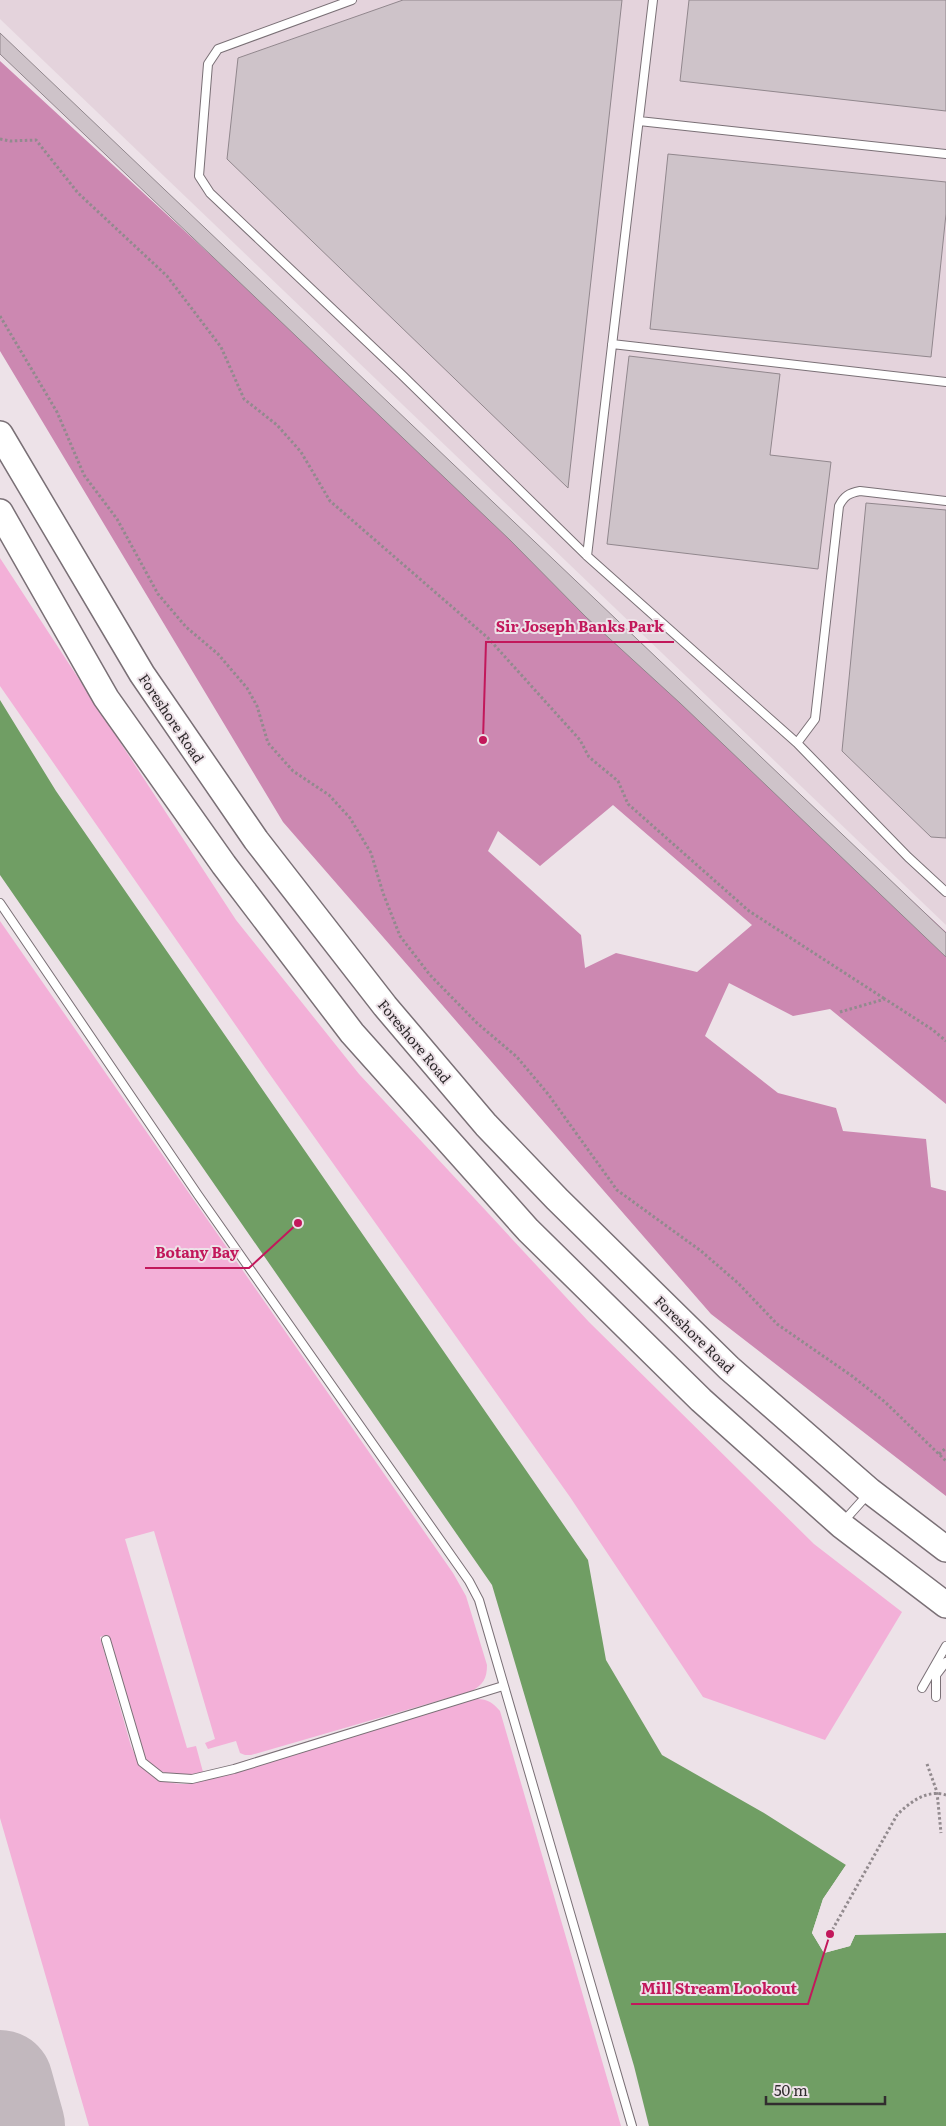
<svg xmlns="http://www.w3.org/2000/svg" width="946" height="2126" viewBox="0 0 946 2126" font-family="Literata,serif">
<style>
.built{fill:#e4d3dc}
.green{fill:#f3b0d8}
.forest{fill:#cc88b1;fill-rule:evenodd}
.water{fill:#709e64}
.pier{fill:#ede2e8}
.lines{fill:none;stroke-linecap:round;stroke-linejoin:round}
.taxiway{stroke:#c2b8be;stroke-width:42}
.runway{stroke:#c2b8be;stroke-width:106}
.building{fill:#cec3c9;stroke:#91878d}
.lane-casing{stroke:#7a7076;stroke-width:10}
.primary-casing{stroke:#7a7076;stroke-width:28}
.path{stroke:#928a8e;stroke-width:3;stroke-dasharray:2.5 2.5;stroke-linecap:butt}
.lane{stroke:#fff;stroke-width:8}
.primary{stroke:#fff;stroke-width:25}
.labels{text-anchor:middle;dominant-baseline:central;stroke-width:4;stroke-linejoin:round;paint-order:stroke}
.street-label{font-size:14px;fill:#312d2f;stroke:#ede2e8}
.leader{fill:none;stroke:#c2185b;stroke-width:2}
.callout-dot{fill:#c2185b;stroke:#ede2e8;stroke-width:2}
.callout-label{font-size:15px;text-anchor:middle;font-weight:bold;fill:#c2185b;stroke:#ede2e8;stroke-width:4;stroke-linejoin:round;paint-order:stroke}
</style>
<rect width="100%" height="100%" fill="#ede2e8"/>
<path class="built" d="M 0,0 L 946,0 L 946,925 L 0,19 Z"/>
<path class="green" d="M 0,558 L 236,920 L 359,1074 L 589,1322 L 814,1544 L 902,1612 L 825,1740 L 703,1697 L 570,1497 L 266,1069 L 0,686 Z
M 0,921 L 453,1573 L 466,1596 L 487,1665 C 487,1679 483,1684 472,1691 L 251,1755 L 245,1755 L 240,1753 L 236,1741 L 208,1749 L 205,1743 L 215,1739 L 154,1531 L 125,1539 L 187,1748 L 196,1746 L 203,1772 C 175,1778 158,1777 141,1752 L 106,1635 L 100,1637 L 131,1746 C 143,1775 158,1784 188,1784 L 477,1699 C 488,1699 493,1703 500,1711 L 621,2126 L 89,2126 L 0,1818 Z"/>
<path class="forest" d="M 0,61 L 946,932 L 946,1104 L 830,1009 L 793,1016 L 729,983 L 705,1036 L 778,1093 L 836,1108 L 843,1131 L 926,1139 L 931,1187 L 946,1191 L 946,1496 L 711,1314 L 283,822 L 0,351 ZM 613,805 L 752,925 L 697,972 L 616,953 L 585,968 L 581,935 L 488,851 L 498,831 L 540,866 Z"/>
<path class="water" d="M 0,700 L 56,791 L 588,1560 L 606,1660 L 662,1755 L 764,1813 L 846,1865 L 823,1899 L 812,1933 L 824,1953 L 850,1946 L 855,1935 L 946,1933 L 946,2126 L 649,2126 L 634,2066 L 492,1585 L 0,875 Z"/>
<path class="pier" d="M 846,1865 L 847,1868 L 825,1900 L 814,1932 L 825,1950 L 848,1944 L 855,1933 L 855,1935 L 850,1946 L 824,1953 L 812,1933 L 823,1899 Z"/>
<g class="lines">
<path class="taxiway" d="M 0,2093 L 10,2126"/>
<path class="runway" d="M 0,2083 L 12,2126"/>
</g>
<path class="building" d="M 403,0 L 622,0 L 568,488 L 227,159 L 238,58 Z
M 689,0 L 946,0 L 946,111 L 680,81 Z
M 0,33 L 946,933 L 946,957 L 680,703 L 586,617 L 510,540 L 0,54 Z
M 668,154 L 946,182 L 946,214 L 931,357 L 650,329 Z
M 629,356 L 780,374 L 770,455 L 831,462 L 818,569 L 607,544 Z
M 866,503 L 946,510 L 946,838 L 931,837 L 842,751 Z"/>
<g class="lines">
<defs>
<path id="lane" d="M 352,0 L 218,49 L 208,64 L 199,176 L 210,193 L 402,375 L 587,556 L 797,743 L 908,857 L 946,892
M 639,121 L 946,154
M 612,344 L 946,382
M 587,556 L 653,0
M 797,743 L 815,719 L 839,506 C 844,496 849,493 860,491 L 946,501
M 0,903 L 198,1195 L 469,1581 L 479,1600 L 632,2126
M 843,1522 L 869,1493
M 106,1640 L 142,1762 L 161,1777 L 192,1779 L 234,1769 L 503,1686
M 922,1688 L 946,1646
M 936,1697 L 936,1675 L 946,1662"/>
<path id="primary" d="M 0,434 L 142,674 L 256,840 L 385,1006 L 486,1125 L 557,1199 L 729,1368 L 870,1491 L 946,1549
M 0,512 L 106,698 L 224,865 L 352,1033 L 528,1230 L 701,1400 L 841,1525 L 946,1605"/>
</defs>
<use href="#lane" class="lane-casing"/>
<use href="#primary" class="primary-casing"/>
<path class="path" d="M 0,139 L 10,141 L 36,140 L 78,193 L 167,276 L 221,347 L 244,399 L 277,425 L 301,452 L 330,501 L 488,638 L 580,740 L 589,757 L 618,781 L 628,804 L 749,911 L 885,999
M 0,316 L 57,412 L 84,475 L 117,519 L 158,594 L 186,627 L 218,654 L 247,688 L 257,706 L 268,743 L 293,771 L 329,795 L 350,818 L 371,853 L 383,893 L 400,936 L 430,975 L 477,1023 L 517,1057 L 548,1094 L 617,1190 L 701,1251 L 738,1283 L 777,1324 L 852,1376 L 885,1402 L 946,1461
M 840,1012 L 885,999 L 933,1030 L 946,1041
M 939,1454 L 946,1448
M 927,1764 L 937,1792 L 941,1833
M 830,1934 L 897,1815 C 910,1802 927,1789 946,1795"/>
<use href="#lane" class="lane"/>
<use href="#primary" class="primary"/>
</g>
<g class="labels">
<g class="street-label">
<text transform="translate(172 718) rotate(56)">Foreshore Road</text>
<text transform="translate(415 1041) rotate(50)">Foreshore Road</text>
<text transform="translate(695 1334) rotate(44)">Foreshore Road</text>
</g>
</g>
<path class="leader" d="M483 740L486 642H674M298 1223L249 1268H145M830 1934L808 2004H631"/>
<g class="callout-dot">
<circle cx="483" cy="740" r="5"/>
<circle cx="298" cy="1223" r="5"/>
<circle cx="830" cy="1934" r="5"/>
</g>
<g class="callout-label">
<text x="580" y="632">Sir Joseph Banks Park</text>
<text x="197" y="1258">Botany Bay</text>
<text x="719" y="1994">Mill Stream Lookout</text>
</g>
<path d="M766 2096v8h119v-8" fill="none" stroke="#312d2f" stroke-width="2.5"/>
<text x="774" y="2096" font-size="15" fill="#312d2f" stroke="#ede2e8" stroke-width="4" paint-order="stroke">50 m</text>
</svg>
